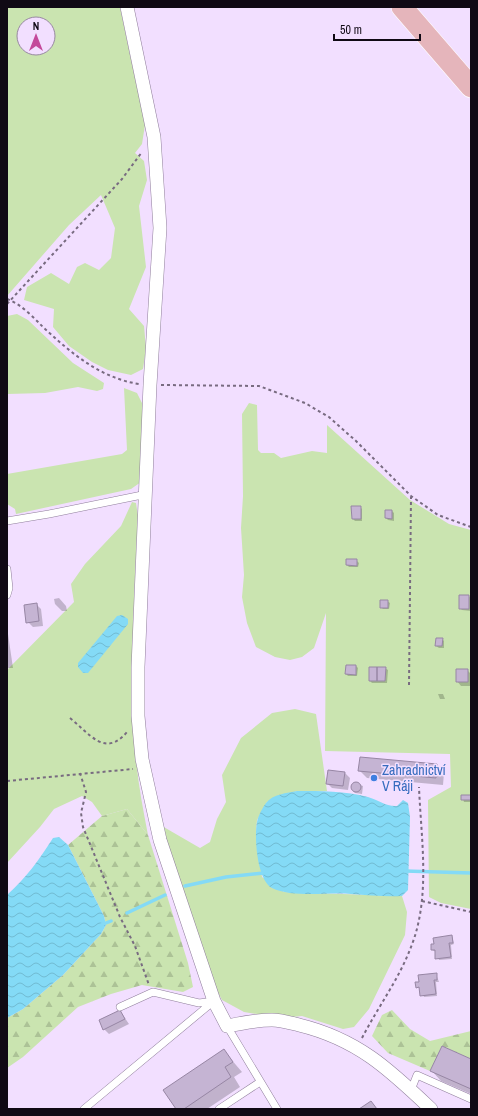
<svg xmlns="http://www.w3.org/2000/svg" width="478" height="1116" viewBox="0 0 478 1116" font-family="'Archivo Narrow',sans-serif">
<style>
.green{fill:#cae4b0;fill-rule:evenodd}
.forest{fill:url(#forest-firs)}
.water{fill:url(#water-waves)}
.shadow{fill:#0003}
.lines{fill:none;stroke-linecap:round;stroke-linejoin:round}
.stream{stroke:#84daf6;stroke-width:3.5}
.building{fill:#c5b4d3;stroke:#9786a4}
.lane-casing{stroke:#907f9c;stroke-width:8}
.street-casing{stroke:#907f9c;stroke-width:14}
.primary-casing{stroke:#fff;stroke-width:22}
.path{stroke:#786b80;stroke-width:2;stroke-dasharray:3 3;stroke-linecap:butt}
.lane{stroke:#fff;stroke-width:7}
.street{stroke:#fff;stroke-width:13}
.primary{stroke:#e5b5bb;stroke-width:21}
.shop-dot{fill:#3f7fe0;stroke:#f2dfff;stroke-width:1.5}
.labels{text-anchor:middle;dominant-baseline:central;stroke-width:3;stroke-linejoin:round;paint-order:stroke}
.shop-label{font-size:14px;fill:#366cbe;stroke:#f2dfff;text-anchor:start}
</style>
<defs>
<pattern id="forest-firs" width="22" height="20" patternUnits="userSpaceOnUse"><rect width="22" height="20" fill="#cae4b0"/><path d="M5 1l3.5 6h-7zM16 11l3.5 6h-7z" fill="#acc296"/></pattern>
<pattern id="water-waves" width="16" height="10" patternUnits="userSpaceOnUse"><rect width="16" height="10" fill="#84daf6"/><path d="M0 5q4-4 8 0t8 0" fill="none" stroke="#71bad2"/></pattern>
</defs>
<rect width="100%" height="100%" fill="#f2dfff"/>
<path class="green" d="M 7,7 L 120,7 L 145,125 L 142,144 L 135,153 L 144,161 L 147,180 L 139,206 L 146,267 L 129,309 L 144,326 L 146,348 L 143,369 L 131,375 L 108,370 L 92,362 L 69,346 L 53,327 L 54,309 L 24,300 L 27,287 L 51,273 L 69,284 L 77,267 L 85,263 L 99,270 L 111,258 L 115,228 L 101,195 L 69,225 L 7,296 ZM 24,24 L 48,24 L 48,48 L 24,48 Z
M 17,314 L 28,320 L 73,363 L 104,383 L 103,389 L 97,391 L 78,387 L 45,393 L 7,394 L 7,316 Z
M 124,388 L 137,393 L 144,407 L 141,482 L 131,489 L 16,514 L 15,509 L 7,504 L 7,474 L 122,454 L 127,450 Z
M 249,403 L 257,405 L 258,450 L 261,453 L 274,453 L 281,458 L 312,451 L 327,453 L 327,425 L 410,500 L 449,524 L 471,530 L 471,909 L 441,903 L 429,897 L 428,800 L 451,787 L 450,754 L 325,751 L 326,613 L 314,648 L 302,657 L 290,660 L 275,657 L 256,647 L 247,623 L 242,597 L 244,575 L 241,528 L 243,496 L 242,414 Z
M 132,502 L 136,503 L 138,516 C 134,591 130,666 135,741 C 136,773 142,804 148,835 L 127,809 L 102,816 L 92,802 L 82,796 L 54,809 L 40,827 L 7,863 L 7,670 L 74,602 L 71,584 L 85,564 L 121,526 Z
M 295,709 L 316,714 L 327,791 L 297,791 L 267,802 L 257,820 L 256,832 L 262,877 L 284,892 L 402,896 L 407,912 L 405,935 L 369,1009 L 354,1027 L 343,1029 L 302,1016 L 281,1018 L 244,1012 L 222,1000 L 207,972 L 162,826 L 200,848 L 210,842 L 217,819 L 226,802 L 222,775 L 241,738 L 272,713 Z"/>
<path class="forest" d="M 127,809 L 148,835 L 188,963 L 193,987 L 183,992 L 142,985 L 111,994 L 78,1007 L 23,1057 L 7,1068 L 7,1018 L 23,1009 L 63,975 L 101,934 L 106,925 L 104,916 L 68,845 L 102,816 Z
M 392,1010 L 410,1029 L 430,1041 L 471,1031 L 471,1059 L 442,1046 L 430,1071 L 388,1053 L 372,1036 L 382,1015 Z"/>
<path class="water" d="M 122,615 L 128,619 L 128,624 L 88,673 L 83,673 L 78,667 L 78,663 L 117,616 Z
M 297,791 C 320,791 346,791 368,797 C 378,800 387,807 397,806 L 403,800 L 408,803 L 410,817 L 408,890 L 402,896 C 385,897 368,895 351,894 C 328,892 292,898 272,888 C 257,880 254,837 257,822 C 258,816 263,807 266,803 C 273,794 287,793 297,791 Z
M 59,837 L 68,845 L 104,916 L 106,925 L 101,934 L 63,975 L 23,1009 L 7,1018 L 7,895 C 26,878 39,860 53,838 Z"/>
<path class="shadow" d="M 360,507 L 362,509 L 362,521 L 355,521 L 353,519 Z
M 392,511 L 394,513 L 394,521 L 388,520 L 386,518 Z
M 356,560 L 359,563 L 358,567 L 349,567 L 347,565 Z
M 469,596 L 471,599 L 471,611 L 462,610 L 460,608 Z
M 59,598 L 66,606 L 67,611 L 62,611 L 55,604 L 54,599 Z
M 387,601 L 390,603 L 389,609 L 383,609 L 381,607 Z
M 36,604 L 41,609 L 43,626 L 33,627 L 28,622 Z
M 7,627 L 13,668 L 7,668 Z
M 442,639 L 444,641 L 444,648 L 439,648 L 436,646 Z
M 356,666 L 358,668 L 357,676 L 348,676 L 346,674 Z
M 385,668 L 388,670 L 387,683 L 372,683 L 370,681 Z
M 467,670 L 471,674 L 471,686 L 461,686 L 457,681 Z
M 438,694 L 443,694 L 445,699 L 440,699 Z
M 437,765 L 444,773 L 443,785 L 367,778 L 359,770 Z
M 345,773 L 350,778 L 348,790 L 332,788 L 327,783 Z
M 354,783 L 363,786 L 362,794 L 355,793 L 353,791 Z
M 462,796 L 471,796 L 471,802 L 464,802 Z
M 452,936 L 454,944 L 451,945 L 452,959 L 439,960 L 436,952 L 432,950 Z
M 436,974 L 439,982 L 436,982 L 437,996 L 424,997 L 421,989 L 417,987 L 420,982 Z
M 120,1011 L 129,1024 L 109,1034 L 104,1029 Z
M 224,1051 L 242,1072 L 234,1077 L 240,1087 L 207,1109 L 177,1109 Z
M 471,1061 L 471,1094 L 441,1081 L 432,1071 Z"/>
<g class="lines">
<path class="stream" d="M 405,871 L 471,873
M 185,886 L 226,877 L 264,873
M 127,913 L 165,895
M 101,925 L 111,921"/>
</g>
<path class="building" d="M 351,506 L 361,506 L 361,519 L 352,519 Z
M 385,510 L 392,510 L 392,519 L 385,518 Z
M 346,559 L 357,559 L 357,566 L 346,565 Z
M 459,595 L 469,595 L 469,609 L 459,609 Z
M 380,600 L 388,600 L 388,608 L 380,608 Z
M 37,603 L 39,621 L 26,623 L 24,605 Z
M 436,638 L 443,638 L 442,646 L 435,646 Z
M 346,665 L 356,665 L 356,675 L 345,674 Z
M 369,667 L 377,667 L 377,681 L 369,681 Z
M 377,667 L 386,667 L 385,681 L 377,681 Z
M 456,669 L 468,669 L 468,682 L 456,682 Z
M 360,757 L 437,764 L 436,778 L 358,771 Z
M 328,770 L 345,772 L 343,786 L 326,784 Z
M351 787a5 5 0 1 1 10 0a5 5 0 1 1-10 0Z
M 461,795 L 471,795 L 471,800 L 461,800 Z
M 452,935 L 453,943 L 449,943 L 451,957 L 435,959 L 435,950 L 431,950 L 431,944 L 434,944 L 433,938 Z
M 437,973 L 437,980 L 434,980 L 436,994 L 420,996 L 419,987 L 416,988 L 415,982 L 419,982 L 418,975 Z
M 120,1010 L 125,1019 L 103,1030 L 99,1020 Z
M 442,1046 L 471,1059 L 471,1089 L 430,1071 Z
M 224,1049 L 233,1062 L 225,1067 L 231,1077 L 184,1109 L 176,1109 L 163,1090 Z
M 371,1101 L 377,1109 L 359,1109 Z"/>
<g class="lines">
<defs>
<path id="lane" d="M 7,521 L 49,514 L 147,494
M 7,569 L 9,588 L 7,595
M 227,1026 L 277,1109
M 411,1090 L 417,1075 L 471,1099
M 84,1109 L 214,1001 L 199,1003 L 153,992 L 120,1007
M 219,1109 L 260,1082"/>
<path id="street" d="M 127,7 L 154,137 L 160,228 L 150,385 L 138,667 L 138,716 L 142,759 L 160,840 L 214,1001 L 227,1026 C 242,1023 257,1020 272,1020 C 281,1020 291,1023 299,1025 C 357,1039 389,1069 431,1109"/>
<path id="primary" d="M 402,7 L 471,87"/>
</defs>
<use href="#lane" class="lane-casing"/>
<use href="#street" class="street-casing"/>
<use href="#primary" class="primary-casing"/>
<path class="path" d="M 7,299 C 21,304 33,317 43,327 C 71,353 100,378 139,384
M 7,304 L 122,179 L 142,152
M 161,385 L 259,386 L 305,403 L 329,417 L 356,441 L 411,496 L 438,515 L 471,527
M 409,685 L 411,497
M 70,718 C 90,734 105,758 127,732
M 80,773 L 86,792 L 81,813 L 83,827 L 120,917 L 135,946 L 149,985
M 7,781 L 133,769
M 422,901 L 471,912
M 362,1038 C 378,1007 399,979 411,947 C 431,897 421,839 419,787"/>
<use href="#lane" class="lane"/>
<use href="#street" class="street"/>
<use href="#primary" class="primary"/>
</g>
<circle class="shop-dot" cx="374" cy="778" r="4"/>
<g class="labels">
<g class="shop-label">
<text x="382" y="770">Zahradnictví<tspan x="382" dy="16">V Ráji</tspan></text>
</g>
</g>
<rect width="478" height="1116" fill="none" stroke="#100914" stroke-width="16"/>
<g transform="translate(36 36)"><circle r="19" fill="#f2dfff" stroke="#9889a1"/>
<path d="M0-3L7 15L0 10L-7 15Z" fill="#c4499b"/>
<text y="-6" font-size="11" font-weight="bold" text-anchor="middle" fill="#100914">N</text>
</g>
<path d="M334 34v6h86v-6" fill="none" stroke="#100914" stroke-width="2"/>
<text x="340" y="34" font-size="12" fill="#100914" stroke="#f2dfff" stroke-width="3" paint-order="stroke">50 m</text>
</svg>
